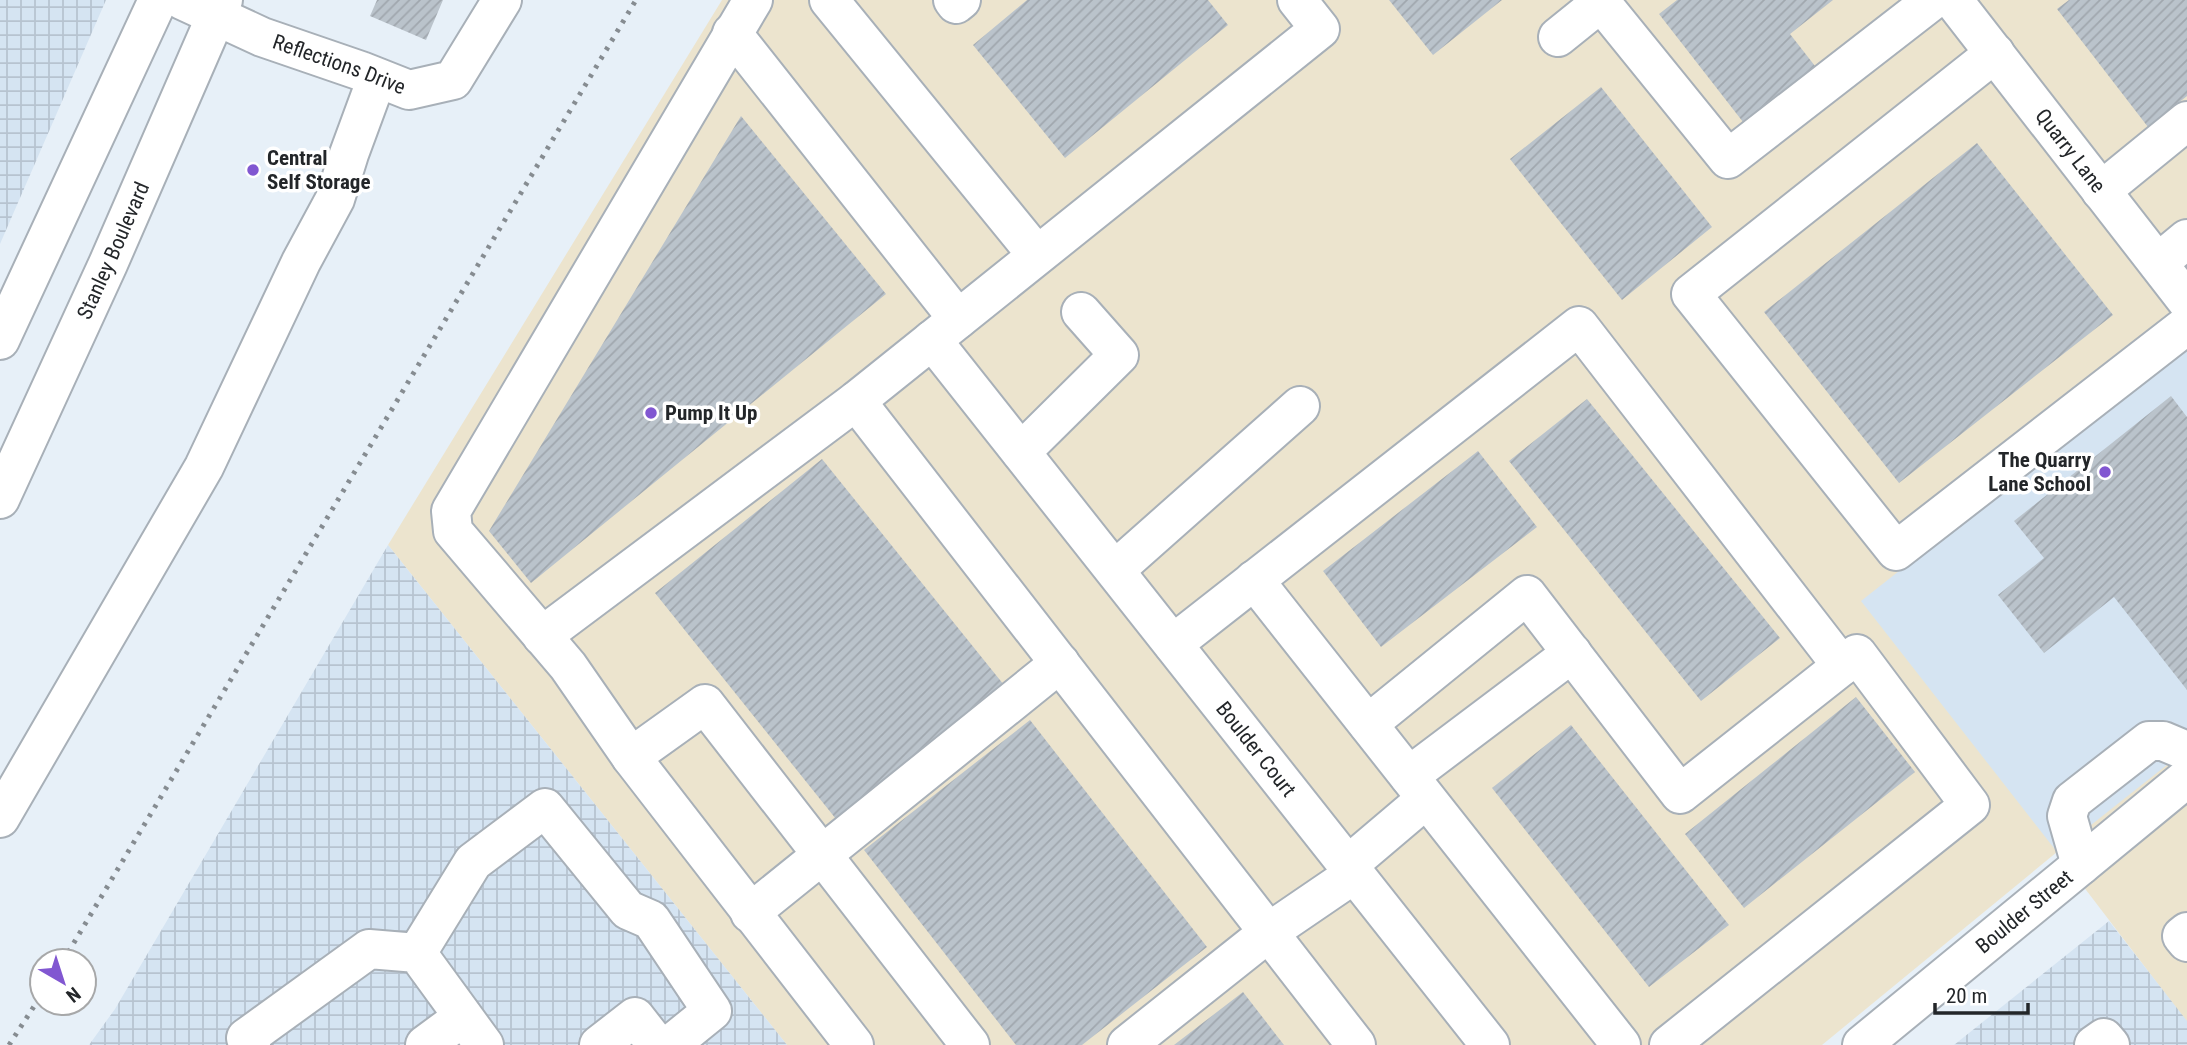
<svg xmlns="http://www.w3.org/2000/svg" width="2187" height="1045" viewBox="0 0 2187 1045" font-family="'Roboto Condensed',sans-serif">
<style>
.commercial{fill:#ece4ce}
.industrial{fill:url(#industrial-grid)}
.built{fill:#d5e4f2}
.building{fill:url(#building-hatch)}
.lines{fill:none;stroke-linecap:round;stroke-linejoin:round}
.minor-casing{stroke:#a8b0b8;stroke-width:42}
.major-casing{stroke:#a8b0b8;stroke-width:42}
.minor{stroke:#fff;stroke-width:38}
.major{stroke:#fff;stroke-width:38}
.rail{stroke:#868c91;stroke-width:5;stroke-dasharray:3.5 7;stroke-linecap:butt}
.poi-dot{fill:#8157d1;stroke:#fff;stroke-width:2.5}
.labels{text-anchor:middle;dominant-baseline:central;stroke-width:7;stroke-linejoin:round;paint-order:stroke}
.street-label{font-size:21px;fill:#232629;stroke:#fff}
.poi-label{font-size:21px;font-weight:bold;fill:#232629;stroke:#fff;text-anchor:start}
</style>
<defs>
<pattern id="industrial-grid" width="8" height="8" patternUnits="userSpaceOnUse" patternTransform="scale(1.75)"><rect width="8" height="8" fill="#d5e4f2"/><path d="M0 4h8M4 0v8" fill="none" stroke="#b7c3d0"/></pattern>
<pattern id="building-hatch" width="6" height="6" patternUnits="userSpaceOnUse" patternTransform="scale(1.75)"><rect width="6" height="6" fill="#bac3cb"/><path d="M-1 1l2-2M0 6l6-6M5 7l2-2" fill="none" stroke="#a0a7ae"/></pattern>
</defs>
<rect width="100%" height="100%" fill="#e7f0f8"/>
<path class="commercial" d="M 722,0 L 2187,0 L 2187,1022 L 2057,852 L 1822,1045 L 787,1045 L 388,545 Z"/>
<path class="industrial" d="M 0,0 L 106,0 L 0,244 Z
M 388,545 L 787,1045 L 89,1045 L 115,1009 Z
M 2109,921 L 2187,1021 L 2187,1045 L 1954,1045 Z"/>
<path class="built" d="M 2187,344 L 2187,749 L 2057,852 L 1861,601 Z"/>
<path class="building" d="M 377,0 L 443,0 L 426,40 L 370,16 Z
M 1027,0 L 1208,0 L 1228,25 L 1065,158 L 973,45 Z
M 1389,0 L 1502,0 L 1433,55 Z
M 1677,0 L 1833,0 L 1790,34 L 1815,66 L 1743,122 L 1659,14 Z
M 2069,0 L 2187,0 L 2187,96 L 2148,127 L 2057,9 Z
M 1601,87 L 1712,227 L 1622,300 L 1510,159 Z
M 741,116 L 886,294 L 531,583 L 489,531 Z
M 1977,143 L 2113,315 L 1899,483 L 1764,312 Z
M 2171,396 L 2187,417 L 2187,690 L 2114,597 L 2044,653 L 1998,595 L 2044,558 L 2014,521 Z
M 1587,399 L 1780,638 L 1701,701 L 1509,461 Z
M 1478,451 L 1537,527 L 1381,647 L 1323,571 Z
M 822,459 L 1004,685 L 836,819 L 655,593 Z
M 1856,697 L 1915,772 L 1744,908 L 1685,834 Z
M 1030,720 L 1207,947 L 1082,1045 L 1016,1045 L 864,850 Z
M 1571,725 L 1729,925 L 1649,987 L 1492,788 Z
M 1243,992 L 1284,1045 L 1174,1045 Z"/>
<g class="lines">
<defs>
<g id="minor">
<path id="s1" d="M 182,0 L 262,37 L 361,71 L 409,90 L 453,80 L 502,0"/>
<path d="M 753,0 L 451,511 L 453,531 L 568,666 L 631,757 L 854,1045"/>
<path d="M 829,0 L 1037,255"/>
<path d="M 953,0 L 956,4 L 961,0"/>
<path d="M 1599,0 L 1728,159 L 1933,0"/>
<path id="s2" d="M 1953,0 L 2187,301"/>
<path d="M 732,33 L 958,319"/>
<path d="M 1558,37 L 1604,0"/>
<path d="M 1995,53 L 1691,294 L 1896,551 L 2187,325"/>
<path d="M 2101,191 L 2187,121"/>
<path d="M 2158,263 L 2187,239"/>
<path id="s3" d="M 932,340 L 1490,1045"/>
<path d="M 856,401 L 1356,1045"/>
<path d="M 1021,452 L 1119,355 L 1081,312"/>
<path d="M 1115,570 L 1300,406"/>
<path d="M 1254,580 L 1621,1045"/>
<path d="M 542,636 L 856,401 L 1320,29 L 1297,0"/>
<path d="M 1173,644 L 1579,326 L 1842,666"/>
<path d="M 1368,724 L 1527,595 L 1680,794 L 1857,654 L 1970,805 L 1669,1045"/>
<path d="M 631,757 L 705,704 L 970,1045"/>
<path d="M 1409,776 L 1572,653"/>
<path d="M 0,818 L 204,467 L 301,262 L 335,199 L 349,154 L 377,78"/>
<path d="M 2081,865 L 2067,816 L 2072,801 L 2149,741 L 2163,741 L 2187,751"/>
<path d="M 1347,866 L 1426,799"/>
<path d="M 750,913 L 1060,663"/>
<path d="M 2187,932 L 2182,936 L 2187,942"/>
<path d="M 417,953 L 473,862 L 545,808 L 628,910 L 651,920 L 712,1011 L 670,1045"/>
<path d="M 251,1045 L 246,1038 L 369,949 L 417,953 L 484,1045"/>
<path d="M 425,1045 L 463,1017"/>
<path d="M 599,1045 L 635,1017 L 657,1045"/>
<path d="M 1127,1045 L 1269,932 L 1354,874"/>
<path id="s4" d="M 1862,1045 L 2187,778"/>
<path d="M 2094,1045 L 2104,1038 L 2110,1045"/>
</g>
<g id="major">
<path d="M 0,340 L 158,0"/>
<path id="s5" d="M 0,499 L 108,264 L 223,0"/>
</g>
</defs>
<use href="#minor" class="minor-casing"/>
<use href="#major" class="major-casing"/>
<use href="#minor" class="minor"/>
<use href="#major" class="major"/>
<path class="rail" d="M 63,961 L 636,0
M 9,1045 L 42,994"/>
</g>
<g class="poi-dot">
<circle cx="253" cy="170" r="7"/>
<circle cx="651" cy="413" r="7"/>
<circle cx="2105" cy="472" r="7"/>
</g>
<g class="labels">
<g class="street-label">
<text stroke="none"><textPath href="#s1" startOffset="170">Reflections Drive</textPath></text>
<text stroke="none"><textPath href="#s2" startOffset="191">Quarry Lane</textPath></text>
<text stroke="none"><textPath href="#s5" startOffset="273">Stanley Boulevard</textPath></text>
<text stroke="none"><textPath href="#s3" startOffset="522">Boulder Court</textPath></text>
<text stroke="none"><textPath href="#s4" startOffset="210">Boulder Street</textPath></text>
</g>
<g class="poi-label">
<text x="267" y="158">Central<tspan x="267" dy="24">Self Storage</tspan></text>
<text x="665" y="413">Pump It Up</text>
<text x="2091" y="460" text-anchor="end">The Quarry<tspan x="2091" dy="24">Lane School</tspan></text>
</g>
</g>
<g transform="translate(63 982) rotate(141)"><circle r="33" fill="#ffffff" stroke="#a7a8a9" stroke-width="2"/>
<path d="M0-5L12 26L0 18L-12 26Z" fill="#8157d1"/>
<text y="-10" font-size="19" font-weight="bold" text-anchor="middle" fill="#232629">N</text>
</g>
<path d="M1935 1003v10h93v-10" fill="none" stroke="#232629" stroke-width="3.5"/>
<text x="1946" y="1003" font-size="21" fill="#232629" stroke="#ffffff" stroke-width="5" paint-order="stroke">20 m</text>
</svg>
